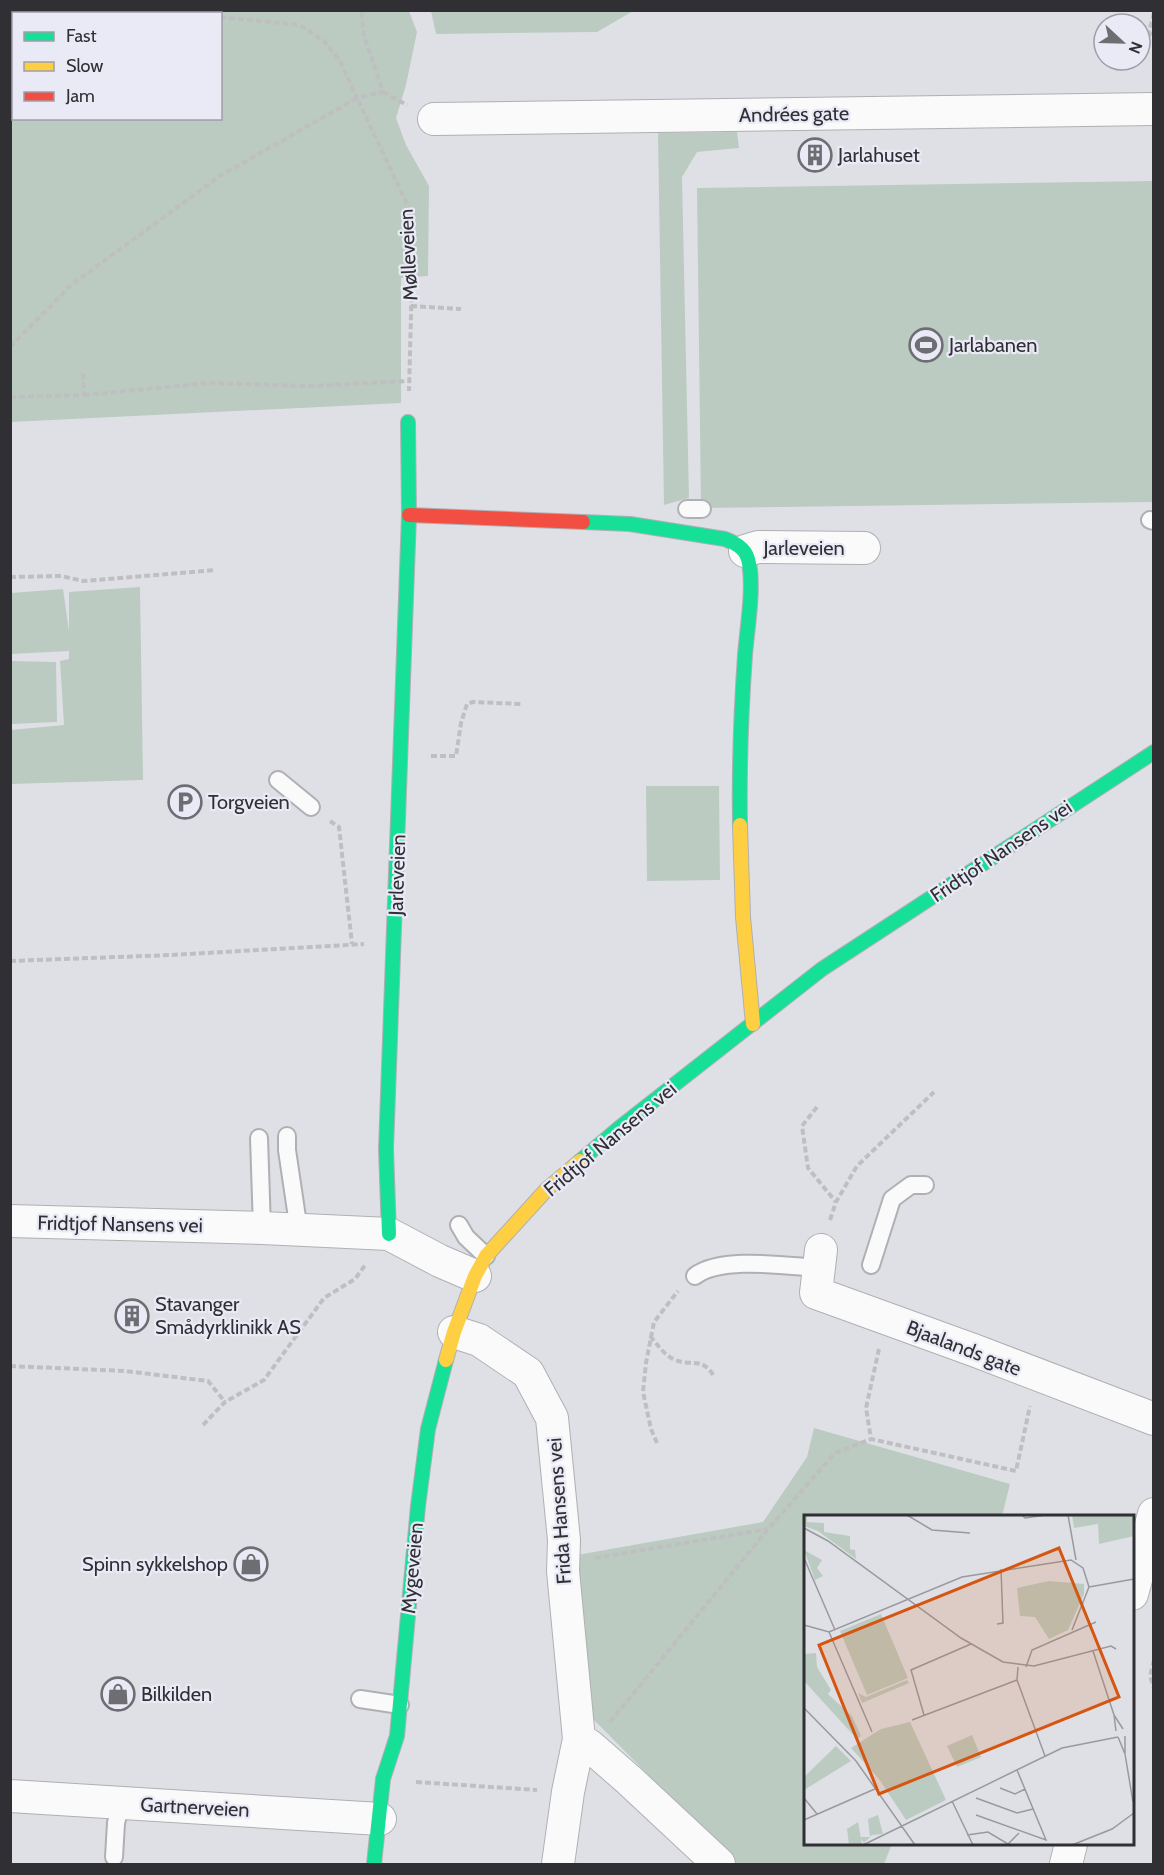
<svg xmlns="http://www.w3.org/2000/svg" width="1164" height="1875" viewBox="0 0 1164 1875" font-family="Cabin,sans-serif">
<style>
.green{fill:#bbcbc1}
.lines{fill:none;stroke-linecap:round;stroke-linejoin:round}
.lane-casing{stroke:#afb0b4;stroke-width:20}
.street-casing{stroke:#afb0b4;stroke-width:34}
.fast-casing{stroke:#afb0b4;stroke-width:16}
.slow-casing{stroke:#afb0b4;stroke-width:16}
.jam-casing{stroke:#afb0b4;stroke-width:16}
.path{stroke:#bfbfc1;stroke-width:4;stroke-dasharray:6 3;stroke-linecap:butt}
.lane{stroke:#fafafb;stroke-width:16}
.street{stroke:#fafafb;stroke-width:32}
.fast{stroke:#16e098;stroke-width:14}
.slow{stroke:#ffcf43;stroke-width:14}
.jam{stroke:#f24e42;stroke-width:14}
.labels{text-anchor:middle;dominant-baseline:central;stroke-width:4.5;stroke-linejoin:round;paint-order:stroke}
.street-label{font-size:20px;fill:#2f2f34;stroke:#e9eaf6}
.poi-label{font-size:20px;fill:#2f2f34;stroke:#e9eaf6;text-anchor:start}
.inset-road{fill:none;stroke:#99999f;stroke-width:1.5}
.view{fill:#d65510;fill-opacity:0.15;stroke:#d65510;stroke-width:3}
.inset-edge{fill:none;stroke:#2f2f34;stroke-width:3}
</style>
<rect width="100%" height="100%" fill="#dfe0e6"/>
<path class="green" d="M 179,11 L 409,11 L 417,32 L 406,85 L 396,118 L 406,145 L 429,186 L 428,276 L 401,278 L 401,403 L 11,422 L 11,57 L 13,57 L 14,118 L 220,118 L 220,14 L 171,13 Z
M 431,11 L 431,10 L 633,11 L 597,32 L 436,34 Z
M 737,132 L 739,148 L 697,152 L 682,177 L 689,498 L 664,505 L 658,133 Z
M 1153,181 L 1153,502 L 701,508 L 697,188 Z
M 140,587 L 143,780 L 11,784 L 11,730 L 64,725 L 60,661 L 69,659 L 69,651 L 11,654 L 11,593 L 63,589 L 69,631 L 69,592 Z
M 11,661 L 56,662 L 57,722 L 11,724 Z
M 646,786 L 719,786 L 720,880 L 647,881 Z
M 814,1428 L 1010,1484 L 1002,1516 L 806,1516 L 806,1844 L 892,1844 L 884,1864 L 737,1864 L 587,1713 L 577,1555 L 763,1522 L 807,1457 Z"/>
<g class="lines">
<defs>
<path id="lane" d="M 687,509 L 702,509
M 1150,520 L 1154,521
M 278,780 L 311,807
M 287,1136 L 287,1150 L 299,1231
M 259,1138 L 262,1228
M 459,1225 L 466,1237 L 486,1256
M 871,1265 L 892,1199 L 911,1185 L 925,1185
M 695,1276 C 721,1256 786,1266 818,1268
M 360,1699 L 400,1705
M 114,1857 L 116,1823 L 121,1803"/>
<path id="street" d="M 434,119 L 1154,109
M 745,551 L 758,547 L 864,548
M 10,1221 L 262,1228 L 389,1234 L 440,1261 L 475,1276
M 821,1250 L 816,1293 L 976,1351 L 1154,1419
M 454,1332 L 479,1340 L 528,1373 L 552,1418 L 564,1540 L 563,1571 L 579,1739 L 568,1792 L 558,1864
M 1132,1594 L 1154,1514
M 579,1739 L 590,1746 L 629,1780 L 719,1864
M 10,1796 L 380,1819
M 1066,1864 L 1071,1844"/>
<path id="fast" d="M 21,14 L 29,10
M 583,522 L 630,524 L 725,539 C 735,543 745,548 748,559 C 755,584 747,629 745,655 C 741,712 739,768 740,825
M 580,1161 L 619,1128 L 822,969 L 1154,752
M 389,1234 L 386,1149 L 409,515 L 408,422
M 374,1864 L 383,1779 L 397,1736 L 418,1506 L 428,1429 L 446,1360"/>
<path id="slow" d="M 740,825 L 743,917 L 753,1024
M 446,1360 L 454,1332 L 475,1276 L 486,1256 L 547,1189 L 580,1161"/>
<path id="jam" d="M 409,515 L 583,522"/>
</defs>
<use href="#lane" class="lane-casing"/>
<use href="#street" class="street-casing"/>
<use href="#fast" class="fast-casing"/>
<use href="#slow" class="slow-casing"/>
<use href="#jam" class="jam-casing"/>
<path class="path" d="M 168,10 L 178,14
M 1154,13 L 1149,32 L 1154,38
M 220,17 L 300,25 L 324,41 L 340,61 L 357,98 L 383,92 L 364,36 L 361,10
M 383,92 L 407,105
M 411,306 L 461,309
M 10,347 L 71,285 L 220,176 L 357,98 L 408,206 L 412,277 L 409,391
M 84,395 L 208,383 L 311,386 L 409,381
M 10,397 L 84,395 L 83,374
M 10,577 L 61,576 L 83,581 L 215,570
M 431,756 L 456,756 L 461,723 L 467,704 L 473,702 L 523,704
M 330,821 L 339,827 L 352,944
M 10,961 L 171,955 L 364,944
M 817,1107 L 802,1126 L 808,1168 L 836,1202
M 830,1220 L 836,1202 L 857,1166 L 934,1092
M 650,1336 C 658,1345 664,1355 675,1360 C 693,1367 701,1356 714,1376
M 879,1349 L 866,1408 L 871,1439 L 1016,1471 L 1030,1406
M 10,1366 L 125,1371 L 208,1381 L 225,1402
M 203,1425 L 225,1402 L 264,1380 L 324,1298 L 355,1279 L 366,1264
M 657,1443 L 651,1429 L 643,1392 L 646,1363 L 654,1322 L 678,1291
M 595,1558 L 768,1529
M 1154,1660 L 1150,1676 L 1154,1688
M 610,1722 L 769,1528 L 835,1453 L 871,1439
M 416,1782 L 537,1790"/>
<use href="#lane" class="lane"/>
<use href="#street" class="street"/>
<use href="#fast" class="fast"/>
<use href="#slow" class="slow"/>
<use href="#jam" class="jam"/>
</g>
<defs>
<symbol id="building-ring" viewBox="-11 -11 22 22"><circle r="9.5" fill="#e9eaf6" stroke="#6d6d72" stroke-width="1.5"/><path d="M-4-6H4V6H1V3H-1V6H-4ZM-2.5-4.3h1.7v1.8h-1.7ZM.8-4.3h1.7v1.8H.8ZM-2.5-1h1.7V.8h-1.7ZM.8-1h1.7V.8H.8Z" fill="#6d6d72"/></symbol>
<symbol id="stadium-ring" viewBox="-11 -11 22 22"><circle r="9.5" fill="#e9eaf6" stroke="#6d6d72" stroke-width="1.5"/><path d="M0-5a6.5 5 0 1 0 0 10a6.5 5 0 1 0 0-10ZM-3.5-1.8h7v3.6h-7Z" fill="#6d6d72"/></symbol>
<symbol id="parking-ring" viewBox="-11 -11 22 22"><circle r="9.5" fill="#e9eaf6" stroke="#6d6d72" stroke-width="1.5"/><path d="M-3.5-5.5H1a3.5 3.5 0 0 1 0 7H-1V5.5H-3.5ZM-1-3.4V-.6H.8a1.4 1.4 0 0 0 0-2.8Z" fill="#6d6d72"/></symbol>
<symbol id="shop-ring" viewBox="-11 -11 22 22"><circle r="9.5" fill="#e9eaf6" stroke="#6d6d72" stroke-width="1.5"/><path d="M-5-2.5h2.3a2.7 3.5 0 0 1 5.4 0H5L5.5 6h-11ZM-1.5-2.5h3a1.5 2.3 0 0 0-3 0Z" fill="#6d6d72"/></symbol>
</defs>
<g fill-rule="evenodd">
<use href="#building-ring" x="796" y="136" width="38" height="38"/>
<use href="#stadium-ring" x="907" y="326" width="38" height="38"/>
<use href="#parking-ring" x="166" y="783" width="38" height="38"/>
<use href="#building-ring" x="113" y="1297" width="38" height="38"/>
<use href="#shop-ring" x="232" y="1545" width="38" height="38"/>
<use href="#shop-ring" x="99" y="1675" width="38" height="38"/>
</g>
<g class="labels">
<g class="street-label">
<text transform="translate(794 114) rotate(-1)">Andrées gate</text>
<text transform="translate(408 255) rotate(-93)">Mølleveien</text>
<text x="804" y="548">Jarleveien</text>
<text transform="translate(1001 851) rotate(-34)">Fridtjof Nansens vei</text>
<text transform="translate(397 875) rotate(-88)">Jarleveien</text>
<text transform="translate(610 1139) rotate(-40)">Fridtjof Nansens vei</text>
<text transform="translate(120 1224) rotate(1)">Fridtjof Nansens vei</text>
<text transform="translate(964 1348) rotate(21)">Bjaalands gate</text>
<text transform="translate(559 1511) rotate(-94)">Frida Hansens vei</text>
<text transform="translate(412 1568) rotate(-85)">Mygeveien</text>
<text transform="translate(195 1807) rotate(3)">Gartnerveien</text>
</g>
<g class="poi-label">
<text x="838" y="155">Jarlahuset</text>
<text x="949" y="345">Jarlabanen</text>
<text x="208" y="802">Torgveien</text>
<text x="155" y="1304">Stavanger<tspan x="155" dy="23">Smådyrklinikk AS</tspan></text>
<text x="228" y="1564" text-anchor="end">Spinn sykkelshop</text>
<text x="141" y="1694">Bilkilden</text>
</g>
</g>
<g transform="translate(804 1515)">
<rect width="330" height="330" fill="#dfe0e6"/>
<path d="M 0,0 L 3,0 L 3,7 L 20,8 L 20,17 L 46,21 L 46,34 L 51,35 L 52,44 L 14,16 L 0,11 ZM 268,0 L 330,0 L 330,21 L 295,29 L 294,9 L 270,13 ZM 0,35 L 18,45 L 13,53 L 19,61 L 11,65 ZM 245,66 L 280,69 L 280,79 L 264,115 L 245,124 L 231,102 L 216,101 L 213,73 ZM 77,99 L 104,163 L 63,180 L 36,116 ZM 12,138 L 13,152 L 27,175 L 24,179 L 48,201 L 57,221 L 53,224 L 0,166 L 0,139 ZM 103,165 L 105,168 L 58,188 L 54,178 L 62,182 ZM 106,207 L 142,285 L 102,305 L 75,264 L 47,233 L 77,214 ZM 168,220 L 177,242 L 153,252 L 143,231 ZM 32,231 L 47,246 L 0,275 L 0,262 ZM 74,300 L 79,319 L 68,320 L 60,328 L 56,322 L 66,322 L 64,304 ZM 54,307 L 58,329 L 45,330 L 43,314 Z" fill="#bbcbc1"/>
<path class="inset-road" d="M 103,0 L 128,15 L 166,18M 218,0 L 221,3 L 242,0M 264,0 L 272,45M 0,13 L 24,26 L 157,123 L 199,147 L 230,151 L 307,131 L 312,134M 0,43 L 31,115M 285,72 L 330,64M 193,109 L 199,108 L 197,54M 0,110 L 25,117 L 158,62 L 267,45 L 279,53 L 285,72M 268,115 L 285,72M 25,117 L 68,217M 289,136 L 310,200M 214,152 L 213,165 L 241,241M 222,152 L 228,135 L 292,107M 0,193 L 52,246 L 111,330M 120,200 L 107,155 L 167,129M 108,205 L 213,165M 312,216 L 310,200 L 319,214M 314,222 L 321,239 L 321,221M 321,239 L 329,287M 196,273 L 211,279 L 221,274M 0,283 L 13,299M 172,283 L 213,298 L 229,294M 148,286 L 169,330M 172,300 L 242,325 L 213,255M 0,305 L 73,273M 163,320 L 184,317 L 204,329 L 215,318M 59,330 L 258,233 L 314,222M 268,330 L 308,314 L 330,298"/>
<path class="view" d="M 255,33 L 315,182 L 75,279 L 15,130 Z"/>
<rect width="330" height="330" class="inset-edge"/>
</g>
<rect width="1164" height="1875" fill="none" stroke="#2f2f34" stroke-width="24"/>
<rect x="12" y="12" width="210" height="108" fill="#e9eaf6" stroke="#9f9fa8" stroke-width="1.5"/>
<rect x="24" y="32" width="30" height="9" fill="#16e098" stroke="#9f9fa8" stroke-width="1.5"/>
<text x="66" y="42" font-size="18" fill="#2f2f34">Fast</text>
<rect x="24" y="62" width="30" height="9" fill="#ffcf43" stroke="#9f9fa8" stroke-width="1.5"/>
<text x="66" y="72" font-size="18" fill="#2f2f34">Slow</text>
<rect x="24" y="92" width="30" height="9" fill="#f24e42" stroke="#9f9fa8" stroke-width="1.5"/>
<text x="66" y="102" font-size="18" fill="#2f2f34">Jam</text>
<g transform="translate(1122 42) rotate(112)"><circle r="28" fill="#e9eaf6" stroke="#9f9fa8" stroke-width="1.5"/>
<path d="M0-4.5L10 22L0 15L-10 22Z" fill="#6d6d72"/>
<text y="-9" font-size="16" font-weight="bold" text-anchor="middle" fill="#2f2f34">N</text>
</g>
</svg>
